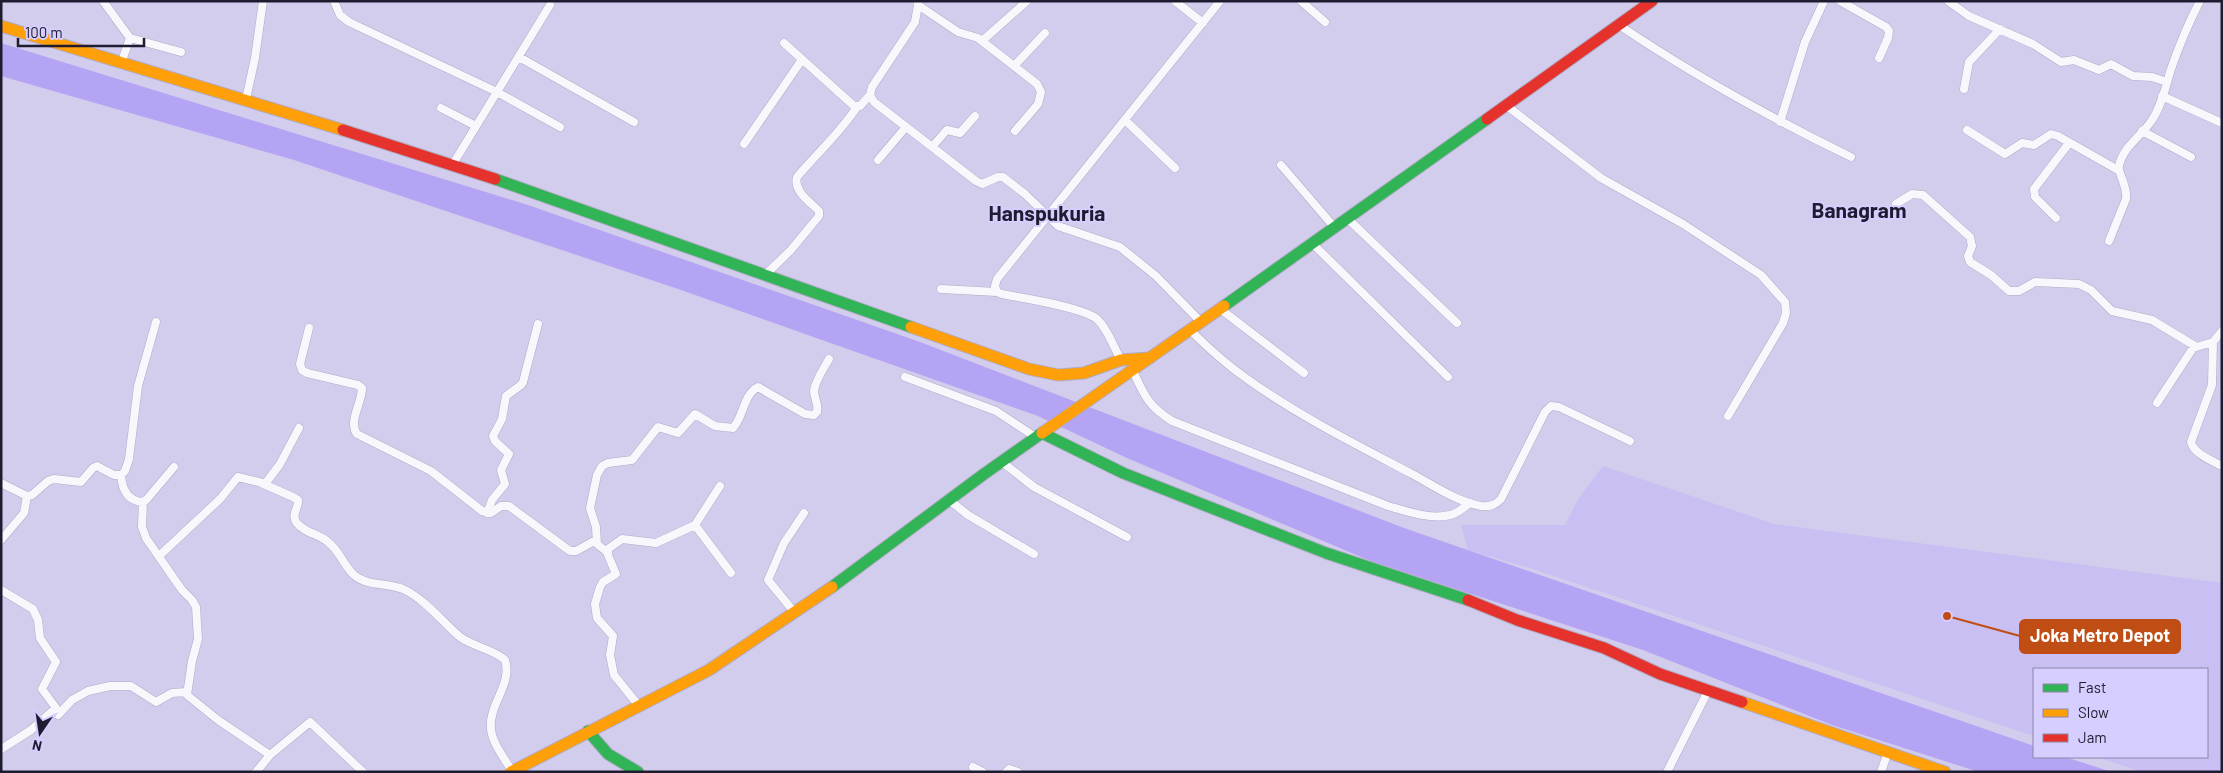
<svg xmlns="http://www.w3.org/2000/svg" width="2223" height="773" viewBox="0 0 2223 773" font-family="Barlow,sans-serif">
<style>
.built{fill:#c9bff2}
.water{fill:#b5a3f3}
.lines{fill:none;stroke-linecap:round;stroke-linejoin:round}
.street-casing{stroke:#b0abc5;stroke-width:9}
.fast-casing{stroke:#b0abc5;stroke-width:13}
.slow-casing{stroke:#b0abc5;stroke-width:13}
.jam-casing{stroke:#b0abc5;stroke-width:13}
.street{stroke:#f8f7fc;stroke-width:8}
.fast{stroke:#30b455;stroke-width:11}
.slow{stroke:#ff9f0a;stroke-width:11}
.jam{stroke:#e5322d;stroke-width:11}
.labels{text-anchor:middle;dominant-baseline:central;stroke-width:4;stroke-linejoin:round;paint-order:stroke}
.district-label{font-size:21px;font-weight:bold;fill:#1f1b30;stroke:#d6cefe}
.leader{fill:none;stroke:#c04d13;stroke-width:2}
.callout-dot{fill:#c04d13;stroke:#d6cefe;stroke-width:2}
.callout{fill:#c04d13;stroke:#c04d13;stroke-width:2}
.callout-label{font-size:18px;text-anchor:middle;font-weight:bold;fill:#fff}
</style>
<rect width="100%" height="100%" fill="#d2cced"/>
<path class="built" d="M 1603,466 L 1774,524 L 2222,583 L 2222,772 L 2142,772 L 2097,757 L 2207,757 L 2207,669 L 2034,669 L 2034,736 L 1533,569 L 1468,550 L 1461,525 L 1565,525 L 1579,498 Z"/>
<path class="water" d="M 1,43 L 528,205 L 920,342 L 1404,528 L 2034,746 L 2034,757 L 2065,757 L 2112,772 L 1979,772 L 1832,725 L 1643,650 L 1373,562 L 1127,458 L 1038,416 L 839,346 L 684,291 L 294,160 L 1,76 Z"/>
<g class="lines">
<defs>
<path id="street" d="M 103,1 L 130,38 L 181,52
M 334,1 L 340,15 L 349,22 L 497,92 L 560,127
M 917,1 L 918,5 L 915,22 L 872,87 L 870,95 L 874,102 L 976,181 L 982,184 L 998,177 L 1003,177 L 1025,194 L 1058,226 L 1120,247 L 1156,276 L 1200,321
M 1175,1 L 1203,23
M 1301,1 L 1325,22
M 1840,1 L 1886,27 L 1889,31 L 1888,38 L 1879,58
M 1948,1 L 1969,16 L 2033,44 L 2061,62 L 2074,60 L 2099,70 L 2111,64 L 2133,76 L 2152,77 L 2167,82
M 918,5 L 958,32 L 978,38 L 1037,84 L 1041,92 L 1038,104 L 1015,131
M 1619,25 C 1693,75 1771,118 1851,157
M 982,41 L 1027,1
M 784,43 L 854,106 L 860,106 L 870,95
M 519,57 L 634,122
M 123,58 L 130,38
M 1014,66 L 1045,33
M 1964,89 L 1969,62 L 2000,29
M 2162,96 L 2222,123
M 246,99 L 255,58 L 263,1
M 1507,106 L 1601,178 L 1683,224 L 1761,275 L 1785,302 L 1786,313 L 1783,323 L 1728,416
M 441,108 L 476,126
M 1125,120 L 1175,168
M 1780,122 L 1805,42 L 1824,1
M 1967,130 L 2005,154 L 2022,143 L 2034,145 L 2051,134 L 2058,136 L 2118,170
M 2142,131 L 2191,157
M 744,144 L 801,61
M 932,147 L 945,132 L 947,130 L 960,133 L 975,116
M 878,160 L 906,127
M 453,164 L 550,5
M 1281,165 L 1335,228
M 1896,204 L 1912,194 L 1923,195 L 1970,237 L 1972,246 L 1968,256 L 1970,262 L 1991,275 L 2009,291 L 2019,291 L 2035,282 L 2079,284 L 2091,290 L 2112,311 L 2152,320 L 2195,346
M 2056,218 L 2035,197 L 2034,189 L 2069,143
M 1348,219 L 1457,323
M 2109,241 L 2126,199 C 2128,186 2117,172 2119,166 C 2123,146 2142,136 2152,120 C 2162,105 2166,85 2171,69 C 2179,46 2189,22 2200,1
M 1313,244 L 1448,377
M 765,275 L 790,251 L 819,216 L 819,211 C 810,202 793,191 797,177 C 817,153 840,133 857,107
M 941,289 L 997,292
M 1219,308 L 1304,373
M 309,328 L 300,364 L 302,370 L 307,373 L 358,385 L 362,388 C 362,403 348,421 357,434 L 431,471 L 482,511 L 491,513 L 501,506 L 509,506 L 570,551 L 576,551 L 596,540
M 1189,329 C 1208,348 1228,366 1250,381 C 1301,417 1357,445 1412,474 C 1433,485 1457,502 1481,506 C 1490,507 1495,505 1501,499 L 1545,412 L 1551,406 L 1559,407 L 1630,441
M 2213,342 L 2212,385 L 2191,442 C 2194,454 2211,460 2222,466
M 1121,360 C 1114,348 1108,329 1097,319 C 1083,307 1022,298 1002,294 L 997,292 L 995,286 L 997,279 L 1220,1
M 1133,371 C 1144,395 1149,407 1172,421 L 1388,506 C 1406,511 1430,520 1450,515 C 1457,514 1464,507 1470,503
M 905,377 L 996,411 L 1037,438
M 2157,403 L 2193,348 L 2213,342 L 2222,331
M 1002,462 L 1034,487 L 1127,537
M 121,475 C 122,489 127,501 143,502 L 147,499 L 174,467
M 1,483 L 27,496 L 32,495 L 48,481 L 54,479 L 81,482 L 93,468 L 97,466 L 114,475 L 121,475 L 125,471 L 129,459 L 138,386 L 156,322
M 265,484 L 280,464 L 299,428
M 949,500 L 968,515 L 1034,554
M 143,502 L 142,527 L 146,538 L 182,590 L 192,600 L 196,607 L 198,639 L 192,661 L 187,695 L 218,720 L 270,755
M 487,513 L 492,500 L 505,484 L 501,470 L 509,454 L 495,441 L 493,436 L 502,419 L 506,396 L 521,385 L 523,382 L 538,324
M 695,525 L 731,573
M 1,540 L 24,513 L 27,496
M 607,552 L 597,544 L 596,527 L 590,508 L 597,475 L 602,466 L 608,463 L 632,460 L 658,427 L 678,433 L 695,414 L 715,426 L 733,428 C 744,416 743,395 758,387 L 805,414 L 814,415 L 817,412 C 819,404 814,398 814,391 C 815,381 824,368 829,359
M 159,556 L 220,499 L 238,477 L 259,482 L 293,497 L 298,500 C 299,508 291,514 296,522 C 305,534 318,533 328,542 C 340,551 343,565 354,575 C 368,587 389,582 405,590 C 424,599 444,623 460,637 C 474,647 493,649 505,660 C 513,684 488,705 491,729 C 492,743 505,759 512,771
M 1,590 L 33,609 L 38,620 L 40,638 L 56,662 L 42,689 L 56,708 L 31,730 L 1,749
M 795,613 L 768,580 L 784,543 L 804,513
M 639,706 L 614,675 L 610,655 L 613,636 L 597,618 L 595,604 L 600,587 L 603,582 L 616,574 L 608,555 L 608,549 L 622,539 L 656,543 L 695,525 L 720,486
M 54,711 L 58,715 L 72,700 L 88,691 L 110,686 L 131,686 L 156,702 L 172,693 L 187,692
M 973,767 L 983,772
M 256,772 L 270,755 L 310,722 L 363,772
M 1006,772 L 1009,769 L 1018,772
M 1667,772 L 1709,689
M 1881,772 L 1888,752"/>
<path id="fast" d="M 495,179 L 911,327
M 1224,306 L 1487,119
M 1044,434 L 1123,473 L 1326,553 L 1468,600
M 832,587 L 984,474 L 1042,433
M 588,731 L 608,754 L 638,772"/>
<path id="slow" d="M 1,26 L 343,130
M 911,327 L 1029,369 L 1058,375 L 1084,373 L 1121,360 L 1150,358
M 1042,433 L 1224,306
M 1742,702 L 1945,772
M 511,772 L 709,670 L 832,587"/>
<path id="jam" d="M 1487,119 L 1652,1
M 343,130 L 495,179
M 1468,600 L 1517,620 L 1604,648 L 1660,674 L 1742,702"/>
</defs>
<use href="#street" class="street-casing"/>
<use href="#fast" class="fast-casing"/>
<use href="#slow" class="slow-casing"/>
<use href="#jam" class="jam-casing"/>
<use href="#street" class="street"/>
<use href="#fast" class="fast"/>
<use href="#slow" class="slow"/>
<use href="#jam" class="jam"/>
</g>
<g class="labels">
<g class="district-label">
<text x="1859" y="209">Banagram</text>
<text x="1047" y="212">Hanspukuria</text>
</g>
</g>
<path class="leader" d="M1947 616L2020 636"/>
<circle class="callout-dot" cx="1947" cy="616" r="5"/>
<rect class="callout" x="2020" y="620" width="160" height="33" rx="5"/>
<g class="callout-label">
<text x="2100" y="642">Joka Metro Depot</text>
</g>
<rect width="2223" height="773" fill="none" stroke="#1f1b30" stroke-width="5"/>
<rect x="2033" y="668" width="175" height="90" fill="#d6cefe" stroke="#8d86ac"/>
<rect x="2043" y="684" width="25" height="8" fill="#30b455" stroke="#8d86ac"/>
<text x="2078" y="693" font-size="15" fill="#1f1b30">Fast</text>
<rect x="2043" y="709" width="25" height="8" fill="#ff9f0a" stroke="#8d86ac"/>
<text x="2078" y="718" font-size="15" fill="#1f1b30">Slow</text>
<rect x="2043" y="734" width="25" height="8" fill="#e5322d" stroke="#8d86ac"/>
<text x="2078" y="743" font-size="15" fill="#1f1b30">Jam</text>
<g transform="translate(40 733) rotate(193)" stroke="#d6cefe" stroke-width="4" paint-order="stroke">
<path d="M0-4L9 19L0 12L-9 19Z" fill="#1f1b30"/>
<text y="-8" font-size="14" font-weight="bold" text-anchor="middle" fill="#1f1b30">N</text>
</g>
<path d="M18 38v8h126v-8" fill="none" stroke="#1f1b30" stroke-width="2.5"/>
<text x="25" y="38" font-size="15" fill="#1f1b30" stroke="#d6cefe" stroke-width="4" paint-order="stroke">100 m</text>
</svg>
